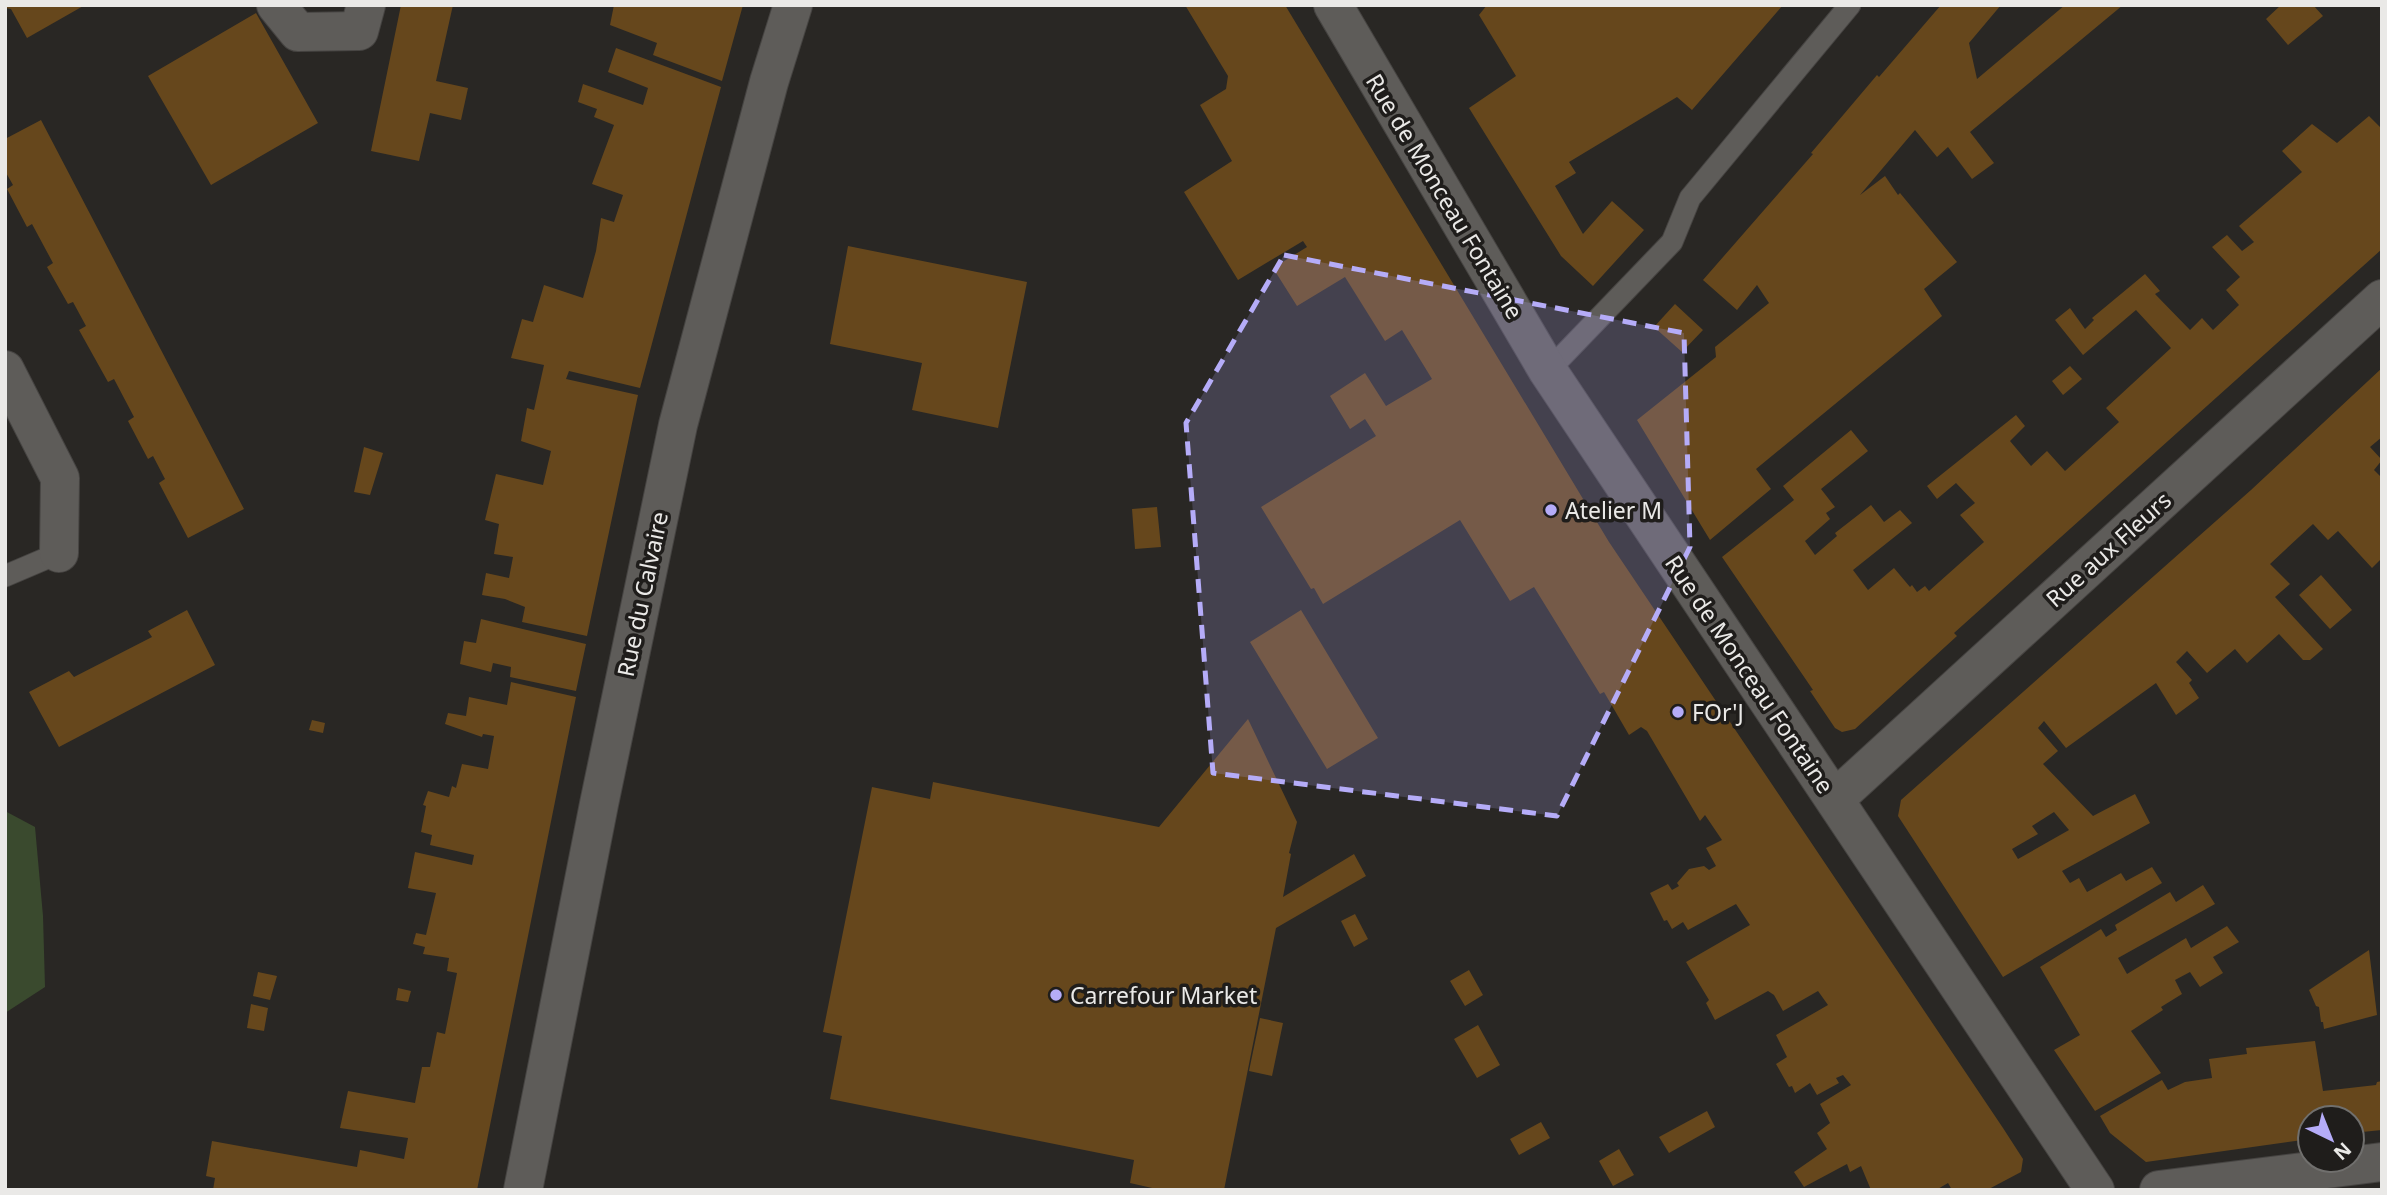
<svg xmlns="http://www.w3.org/2000/svg" width="2387" height="1195" viewBox="0 0 2387 1195" font-family="'Noto Sans',sans-serif">
<style>
.green{fill:#3a4a2e}
.building{fill:#66471c;fill-rule:evenodd}
.lines{fill:none;stroke-linecap:round;stroke-linejoin:round}
.service-casing{stroke:#464442;stroke-width:23}
.minor-casing{stroke:#464442;stroke-width:40}
.service{stroke:#5e5c59;stroke-width:21}
.minor{stroke:#5e5c59;stroke-width:38}
.marked{fill:#b5acf8;fill-opacity:0.2;stroke:#b5acf8;stroke-width:5;stroke-dasharray:14 9;stroke-linejoin:round}
.poi-dot{fill:#b5acf8;stroke:#1f1d1b;stroke-width:2.5}
.labels{text-anchor:middle;dominant-baseline:central;stroke-width:7;stroke-linejoin:round;paint-order:stroke}
.street-label{font-size:23px;fill:#eae9e7;stroke:#1f1d1b}
.poi-label{font-size:23px;fill:#eae9e7;stroke:#1f1d1b;text-anchor:start}
</style>
<rect width="100%" height="100%" fill="#292724"/>
<path class="green" d="M 5,811 L 35,827 L 43,916 L 45,987 L 5,1013 Z"/>
<path class="building" d="M 5,5 L 85,5 L 27,38 L 11,9 L 5,8 Z
M 401,5 L 453,5 L 436,81 L 468,88 L 461,120 L 430,113 L 419,161 L 371,151 Z
M 614,5 L 743,5 L 722,81 L 653,55 L 657,43 L 610,25 Z
M 1185,5 L 1285,5 L 1609,542 L 2003,1128 L 2023,1159 L 2021,1172 L 1987,1190 L 1952,1190 L 1948,1183 L 1936,1190 L 1871,1190 L 1861,1166 L 1850,1172 L 1847,1164 L 1804,1187 L 1794,1172 L 1827,1149 L 1817,1133 L 1830,1123 L 1820,1104 L 1851,1085 L 1843,1075 L 1836,1078 L 1839,1083 L 1817,1095 L 1810,1083 L 1795,1093 L 1792,1086 L 1789,1087 L 1776,1064 L 1787,1057 L 1776,1035 L 1828,1005 L 1818,991 L 1783,1011 L 1774,995 L 1768,991 L 1715,1020 L 1706,1003 L 1709,1000 L 1686,962 L 1750,925 L 1736,904 L 1688,930 L 1683,922 L 1672,929 L 1667,920 L 1664,921 L 1650,893 L 1668,884 L 1672,890 L 1679,886 L 1677,883 L 1689,869 L 1704,866 L 1709,870 L 1716,866 L 1706,848 L 1722,840 L 1705,815 L 1700,821 L 1647,731 L 1641,727 L 1629,735 L 1604,692 L 1600,694 L 1534,587 L 1510,601 L 1460,520 L 1323,604 L 1314,588 L 1311,589 L 1261,507 L 1376,436 L 1365,419 L 1350,429 L 1330,396 L 1365,373 L 1386,406 L 1432,379 L 1402,330 L 1385,341 L 1345,277 L 1297,306 L 1273,268 L 1307,247 L 1303,241 L 1238,280 L 1184,192 L 1232,161 L 1200,105 L 1226,89 L 1228,76 Z
M 1487,5 L 1783,5 L 1692,110 L 1677,97 L 1569,162 L 1576,173 L 1555,186 L 1583,234 L 1612,201 L 1644,230 L 1593,286 L 1561,256 L 1469,108 L 1516,76 L 1479,15 Z
M 1941,5 L 2001,5 L 1969,43 L 1977,79 L 2065,5 L 2123,5 L 1970,132 L 1994,163 L 1972,179 L 1948,147 L 1937,157 L 1915,130 L 1860,195 L 1885,176 L 1898,195 L 1900,193 L 1957,262 L 1924,289 L 1942,316 L 1756,469 L 1771,489 L 1710,540 L 1637,420 L 1716,357 L 1715,347 L 1769,303 L 1757,285 L 1737,310 L 1703,280 L 1813,154 L 1811,153 L 1877,75 L 1879,77 Z
M 2281,5 L 2313,5 L 2323,16 L 2288,45 L 2266,19 Z
M 256,13 L 318,123 L 211,185 L 148,76 Z
M 616,48 L 721,87 L 640,388 L 569,371 L 566,379 L 638,395 L 587,636 L 522,622 L 525,607 L 505,599 L 482,595 L 486,573 L 509,578 L 513,557 L 494,554 L 499,524 L 485,520 L 496,474 L 543,485 L 551,451 L 521,441 L 527,408 L 534,410 L 544,365 L 511,358 L 522,319 L 533,322 L 544,285 L 583,298 L 596,251 L 601,218 L 614,222 L 623,195 L 592,184 L 614,125 L 594,117 L 597,109 L 578,102 L 583,84 L 643,105 L 648,88 L 608,72 Z
M 2369,116 L 2382,129 L 2382,249 L 1954,633 L 1957,636 L 1855,729 L 1842,732 L 1835,728 L 1810,691 L 1813,690 L 1722,557 L 1794,500 L 1783,486 L 1851,430 L 1868,451 L 1821,489 L 1835,507 L 1826,513 L 1830,519 L 1805,541 L 1815,555 L 1837,536 L 1835,533 L 1871,505 L 1884,522 L 1900,510 L 1912,523 L 1853,570 L 1868,590 L 1894,568 L 1910,587 L 1912,585 L 1917,592 L 1925,586 L 1929,591 L 1984,542 L 1960,515 L 1975,503 L 1956,483 L 1937,499 L 1927,486 L 2016,415 L 2025,426 L 2010,441 L 2031,466 L 2047,451 L 2065,471 L 2119,422 L 2106,408 L 2171,348 L 2136,310 L 2083,355 L 2055,320 L 2070,308 L 2085,329 L 2094,320 L 2092,318 L 2145,274 L 2160,291 L 2155,294 L 2190,330 L 2202,318 L 2213,330 L 2239,305 L 2226,290 L 2240,277 L 2212,247 L 2227,235 L 2242,251 L 2254,242 L 2239,226 L 2302,172 L 2282,151 L 2312,124 L 2337,143 Z
M 41,120 L 244,509 L 188,538 L 159,483 L 165,479 L 153,456 L 148,459 L 128,421 L 134,417 L 114,379 L 108,382 L 79,330 L 86,326 L 73,302 L 68,304 L 47,267 L 53,263 L 32,224 L 27,227 L 7,189 L 13,185 L 5,171 L 5,139 Z
M 848,246 L 1027,282 L 998,428 L 912,410 L 922,363 L 830,344 Z
M 1675,304 L 1703,330 L 1682,352 L 1654,327 Z
M 2070,366 L 2082,379 L 2063,395 L 2052,381 Z
M 2382,368 L 2382,437 L 2370,447 L 2382,460 L 2374,470 L 2382,478 L 2382,558 L 2372,568 L 2338,531 L 2328,540 L 2313,524 L 2270,564 L 2290,584 L 2275,597 L 2323,649 L 2310,660 L 2303,660 L 2279,634 L 2247,663 L 2235,649 L 2207,673 L 2187,651 L 2176,662 L 2192,680 L 2189,683 L 2199,698 L 2176,715 L 2156,683 L 2066,748 L 2044,721 L 2038,728 L 2058,751 L 2043,764 L 2093,816 L 2135,794 L 2150,823 L 2062,871 L 2070,883 L 2079,878 L 2087,892 L 2121,873 L 2126,881 L 2152,867 L 2162,883 L 2003,977 L 1898,816 L 1901,800 L 2251,490 ZM 2054,812 L 2069,830 L 2018,859 L 2012,849 L 2038,834 L 2032,826 Z
M 364,447 L 383,453 L 370,495 L 354,492 Z
M 1157,507 L 1161,547 L 1135,549 L 1132,509 Z
M 2321,575 L 2352,610 L 2330,629 L 2299,595 Z
M 187,610 L 215,665 L 59,747 L 29,692 L 69,671 L 74,677 L 152,637 L 148,631 Z
M 1301,610 L 1378,738 L 1327,769 L 1250,642 Z
M 481,619 L 586,644 L 576,691 L 510,677 L 511,667 L 493,663 L 491,672 L 460,664 L 464,641 L 476,643 Z
M 511,682 L 576,697 L 477,1190 L 213,1190 L 215,1178 L 206,1176 L 212,1141 L 357,1167 L 360,1150 L 404,1159 L 408,1138 L 340,1128 L 348,1091 L 415,1103 L 422,1067 L 430,1067 L 437,1032 L 445,1034 L 457,973 L 447,971 L 449,958 L 423,954 L 425,947 L 413,944 L 416,933 L 426,935 L 436,893 L 408,888 L 415,852 L 472,865 L 474,855 L 430,845 L 432,835 L 421,832 L 426,806 L 423,805 L 428,791 L 449,797 L 452,786 L 456,788 L 462,764 L 488,769 L 494,736 L 483,734 L 482,737 L 445,724 L 448,713 L 466,716 L 469,697 L 507,705 Z
M 1248,719 L 1297,822 L 1289,853 L 1291,854 L 1283,897 L 1354,854 L 1366,876 L 1276,928 L 1224,1190 L 1161,1190 L 1130,1183 L 1134,1160 L 830,1099 L 842,1036 L 823,1032 L 872,787 L 930,799 L 933,782 L 1159,827 Z
M 312,720 L 325,723 L 323,733 L 309,730 Z
M 2203,885 L 2215,904 L 2118,958 L 2127,974 L 2186,938 L 2191,948 L 2227,926 L 2239,942 L 2213,957 L 2223,973 L 2200,987 L 2190,972 L 2175,980 L 2182,994 L 2161,1007 L 2163,1010 L 2131,1031 L 2161,1073 L 2095,1111 L 2054,1050 L 2080,1035 L 2040,967 L 2101,929 L 2106,937 L 2117,930 L 2115,925 L 2170,892 L 2176,902 Z
M 1355,914 L 1368,939 L 1354,947 L 1341,921 Z
M 2369,950 L 2377,1015 L 2324,1029 L 2323,1022 L 2321,1022 L 2319,1007 L 2316,1006 L 2309,990 Z
M 1469,970 L 1483,995 L 1465,1006 L 1450,981 Z
M 258,972 L 277,976 L 270,1000 L 253,996 Z
M 398,988 L 411,991 L 408,1002 L 396,1000 Z
M 251,1004 L 268,1008 L 264,1031 L 247,1028 Z
M 1260,1018 L 1283,1023 L 1272,1076 L 1249,1071 Z
M 1478,1025 L 1500,1065 L 1477,1078 L 1454,1039 Z
M 2315,1041 L 2323,1091 L 2376,1085 L 2377,1082 L 2382,1081 L 2382,1130 L 2352,1133 L 2352,1118 L 2310,1118 L 2310,1139 L 2146,1162 L 2110,1133 L 2100,1116 L 2162,1080 L 2168,1090 L 2185,1082 L 2212,1078 L 2209,1059 L 2247,1054 L 2246,1048 Z
M 1707,1111 L 1715,1127 L 1669,1153 L 1659,1137 Z
M 1541,1122 L 1550,1138 L 1519,1155 L 1510,1139 Z
M 1619,1149 L 1634,1175 L 1613,1186 L 1599,1161 Z"/>
<g class="lines">
<defs>
<path id="service" d="M 1548,371 L 1672,242 L 1690,198 L 1850,5
M 5,576 L 59,553"/>
<path id="minor" d="M 276,5 L 298,32 L 359,31 L 366,5
M 1333,5 L 1548,371 L 2095,1190
M 5,370 L 60,478 L 59,553
M 1835,799 L 2382,299
M 523,1190 L 599,804 L 678,425 L 769,82 L 793,5
M 2159,1190 L 2382,1162"/>
</defs>
<use href="#service" class="service-casing"/>
<use href="#minor" class="minor-casing"/>
<use href="#service" class="service"/>
<use href="#minor" class="minor"/>
</g>
<path class="marked" d="M 1284,255 L 1684,333 L 1690,547 L 1557,816 L 1213,773 L 1186,423 Z"/>
<g class="poi-dot">
<circle cx="1551" cy="510" r="7"/>
<circle cx="1678" cy="712" r="7"/>
<circle cx="1056" cy="995" r="7"/>
</g>
<g class="labels">
<g class="street-label">
<text transform="translate(1445 196) rotate(59)">Rue de Monceau Fontaine</text>
<text transform="translate(2108 549) rotate(-42)">Rue aux Fleurs</text>
<text transform="translate(642 594) rotate(-78)">Rue du Calvaire</text>
<text transform="translate(1750 674) rotate(56)">Rue de Monceau Fontaine</text>
</g>
<g class="poi-label">
<text x="1565" y="510">Atelier M</text>
<text x="1692" y="712">FOr'J</text>
<text x="1070" y="995">Carrefour Market</text>
</g>
</g>
<rect width="2387" height="1195" fill="none" stroke="#eae9e7" stroke-width="14"/>
<g transform="translate(2331 1139) rotate(137)"><circle r="33" fill="#1f1d1b" stroke="#706f6d" stroke-width="2"/>
<path d="M0-5L12 26L0 18L-12 26Z" fill="#b5acf8"/>
<text y="-10" font-size="19" font-weight="bold" text-anchor="middle" fill="#eae9e7">N</text>
</g>
</svg>
